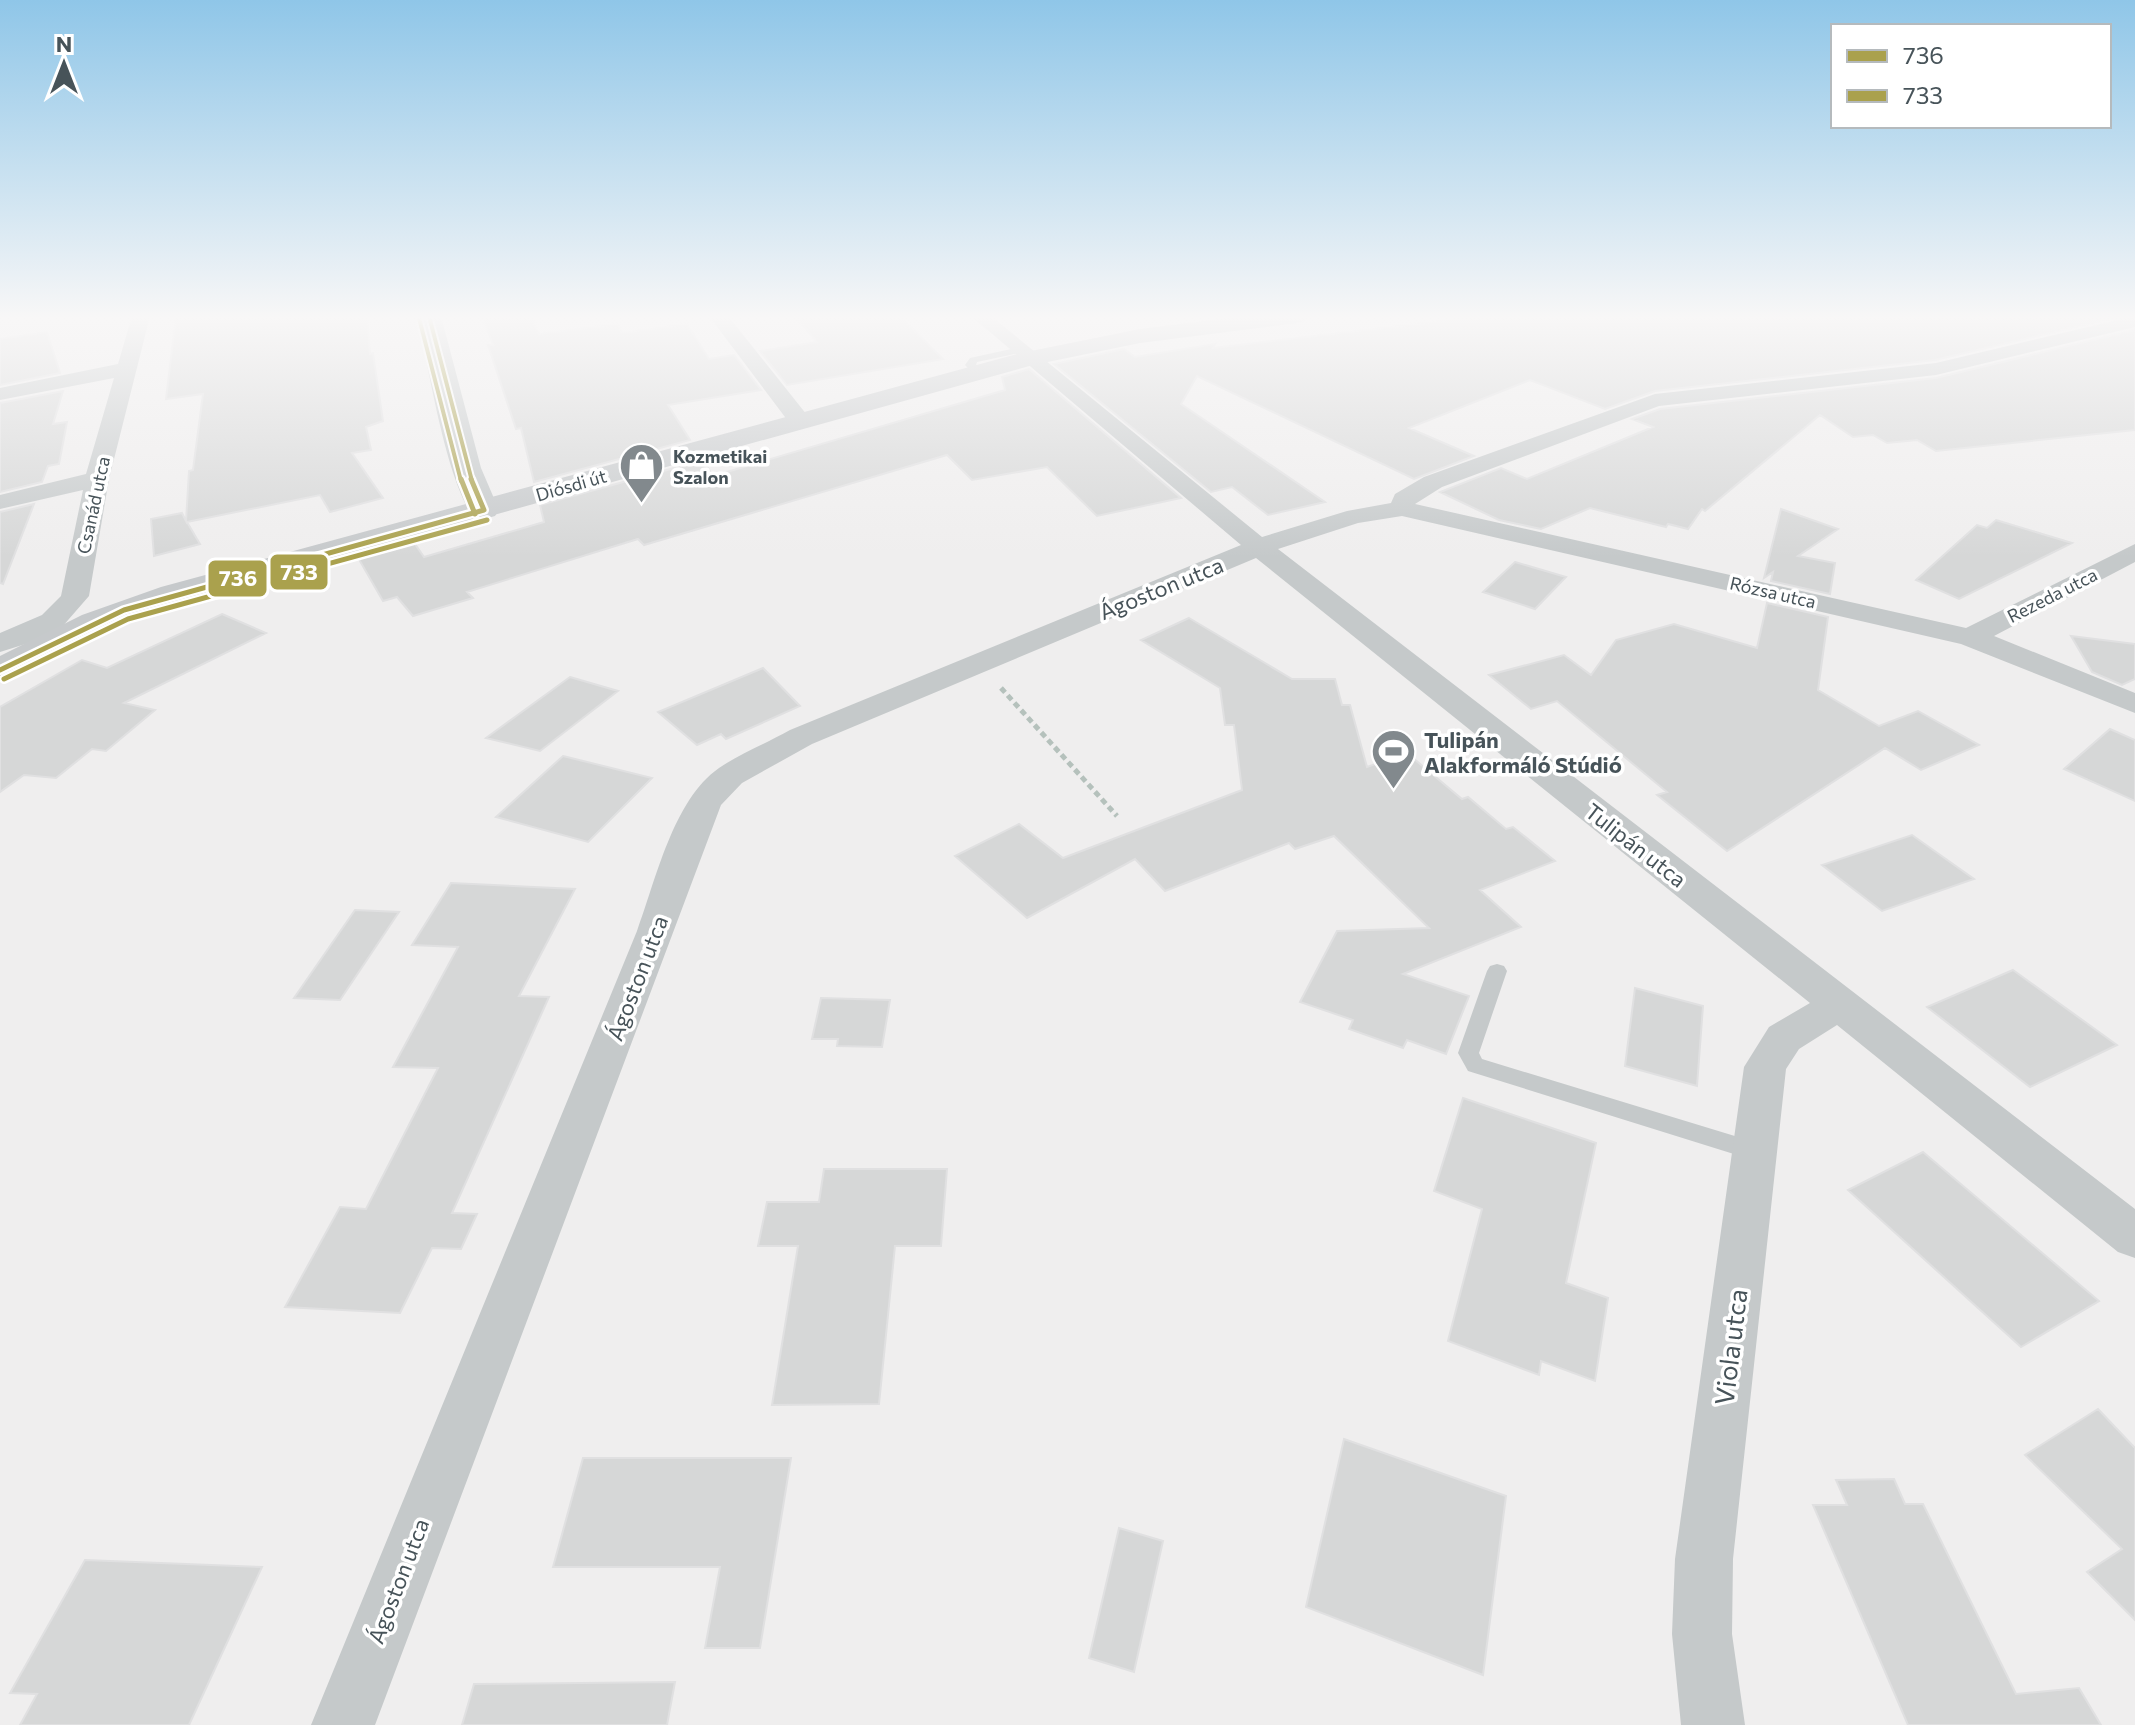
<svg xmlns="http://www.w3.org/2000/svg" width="2135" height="1725" viewBox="0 0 2135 1725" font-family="Commissioner,sans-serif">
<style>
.building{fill:#d6d7d7;stroke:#e0e0e1;stroke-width:2}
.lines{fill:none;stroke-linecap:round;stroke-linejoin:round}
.path{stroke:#b5c1bc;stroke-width:5;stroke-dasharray:6 4;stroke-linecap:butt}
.service{fill:#c5c9ca;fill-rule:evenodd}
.minor{fill:#c5c9ca;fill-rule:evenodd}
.tertiary{fill:#c5c9ca;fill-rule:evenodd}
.secondary{fill:#c6c9cb;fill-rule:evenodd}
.bus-1-far1-casing{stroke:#fff;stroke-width:8}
.bus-1-casing{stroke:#fff;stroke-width:10}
.bus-2-far1-casing{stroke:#fff;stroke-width:8}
.bus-2-casing{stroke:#fff;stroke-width:10}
.bus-1-far1{stroke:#aaa14d;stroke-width:4}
.bus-1{stroke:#aaa14d;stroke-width:5}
.bus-2-far1{stroke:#aaa14d;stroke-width:4}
.bus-2{stroke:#aaa14d;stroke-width:5}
.labels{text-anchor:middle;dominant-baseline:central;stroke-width:7;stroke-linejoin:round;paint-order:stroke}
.far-poi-label{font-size:18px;font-weight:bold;fill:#475359;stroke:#fff;text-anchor:start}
.far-street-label{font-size:18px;fill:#475359;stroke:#fff}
.street-label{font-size:22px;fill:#475359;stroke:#fff}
.poi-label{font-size:22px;font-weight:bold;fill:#475359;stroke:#fff;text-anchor:start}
.near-street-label{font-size:26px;fill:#475359;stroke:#fff}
.line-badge{stroke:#fff;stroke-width:3}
.badge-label{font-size:22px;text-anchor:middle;font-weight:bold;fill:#fff}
</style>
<rect width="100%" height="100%" fill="#efeeee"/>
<path class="building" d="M 176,316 L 367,316 L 370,354 L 373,353 L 383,421 L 366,427 L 371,450 L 352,453 L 383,498 L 330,512 L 320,495 L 187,522 L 200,544 L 154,556 L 151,519 L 182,513 L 186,521 L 189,471 L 193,470 L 203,394 L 166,399 Z
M 482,316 L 531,316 L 539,334 L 618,324 L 622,333 L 687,324 L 709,359 L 734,355 L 761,390 L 668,405 L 690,440 L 534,482 L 521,428 L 516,429 L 488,345 L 493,345 Z
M 795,316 L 900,316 L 943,359 L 787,385 L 760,351 L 817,342 Z
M 1484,316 L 2123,316 L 1935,360 L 1655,391 L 1605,409 L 1530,380 L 1409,428 L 1474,456 L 1414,479 L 1197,376 L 1181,404 L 1325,502 L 1268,515 L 1232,487 L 1211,492 L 1054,364 L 1124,349 L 1135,357 L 1215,344 L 1213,348 Z
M 2135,330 L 2135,430 L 1936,451 L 1917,440 L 1887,443 L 1873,435 L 1853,437 L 1820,415 L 1705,511 L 1702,509 L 1688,529 L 1668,524 L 1666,527 L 1590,508 L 1541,529 L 1499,520 L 1440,492 L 1501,468 L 1527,479 L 1653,427 L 1632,419 L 1660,409 L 1936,378 Z
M 47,332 L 60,373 L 0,385 L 0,339 Z
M 1029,369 L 1181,498 L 1097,516 L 1047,467 L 972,480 L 947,455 L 644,545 L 638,539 L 467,592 L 473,598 L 413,616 L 397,597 L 383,601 L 357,556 L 413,541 L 424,557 L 544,522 L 540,505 L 703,460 L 713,476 L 1005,390 L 1002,377 Z
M 63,391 L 53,424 L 67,422 L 59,464 L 48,466 L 42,482 L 0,492 L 0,403 Z
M 34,504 L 3,584 L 0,583 L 0,512 Z
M 1781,509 L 1838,529 L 1798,556 L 1835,563 L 1830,594 L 1771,581 L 1773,572 L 1764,578 Z
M 1996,520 L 2072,543 L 1959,599 L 1916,580 L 1977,525 L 1987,528 Z
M 1515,562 L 1566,577 L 1535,609 L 1483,592 Z
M 1767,603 L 1828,617 L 1818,690 L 1879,726 L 1918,711 L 1979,745 L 1921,770 L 1885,748 L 1727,851 L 1657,795 L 1667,792 L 1557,701 L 1531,709 L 1489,675 L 1564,655 L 1591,675 L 1616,640 L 1674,624 L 1757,648 Z
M 222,614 L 266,633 L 124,703 L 155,710 L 106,751 L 92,749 L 56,778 L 24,775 L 0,792 L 0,707 L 82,660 L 107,668 Z
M 1189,618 L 1292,679 L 1335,679 L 1342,705 L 1350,705 L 1367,767 L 1407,753 L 1462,799 L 1468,797 L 1506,829 L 1513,827 L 1555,861 L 1480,890 L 1521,927 L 1403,974 L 1469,996 L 1446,1054 L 1407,1040 L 1403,1048 L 1349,1029 L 1353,1020 L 1300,1002 L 1337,931 L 1429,928 L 1334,836 L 1295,849 L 1289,843 L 1165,891 L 1135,859 L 1027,918 L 955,856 L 1019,824 L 1063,858 L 1242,790 L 1234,725 L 1225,725 L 1220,688 L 1141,640 Z
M 2071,636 L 2135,644 L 2135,679 L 2122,685 L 2092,672 Z
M 763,668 L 800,706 L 726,739 L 721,734 L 697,745 L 658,712 Z
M 570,677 L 618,691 L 540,751 L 486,738 Z
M 2110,729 L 2135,740 L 2135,801 L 2064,769 Z
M 563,756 L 652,778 L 588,842 L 496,817 Z
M 1912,835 L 1974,879 L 1882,911 L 1822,865 Z
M 451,883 L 575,889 L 519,996 L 549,997 L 452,1213 L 477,1214 L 461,1249 L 432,1248 L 400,1313 L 285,1307 L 340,1207 L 366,1209 L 438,1068 L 393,1067 L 458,947 L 412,945 Z
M 355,910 L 399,912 L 340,1000 L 294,998 Z
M 2013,970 L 2117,1045 L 2030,1087 L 1927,1007 Z
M 1635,988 L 1703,1006 L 1697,1086 L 1625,1066 Z
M 821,998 L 890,1000 L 882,1047 L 837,1046 L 838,1039 L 812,1039 Z
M 1463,1098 L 1596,1143 L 1566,1283 L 1608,1298 L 1595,1381 L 1541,1361 L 1539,1375 L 1448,1341 L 1482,1209 L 1434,1191 Z
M 1923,1152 L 2099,1301 L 2021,1347 L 1848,1190 Z
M 824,1169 L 947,1169 L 941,1246 L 895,1246 L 879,1404 L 772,1405 L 798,1246 L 758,1246 L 767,1202 L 819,1202 Z
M 2098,1409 L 2135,1448 L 2135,1620 L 2087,1572 L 2122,1549 L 2025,1455 Z
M 1344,1439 L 1506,1496 L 1483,1675 L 1306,1607 Z
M 583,1458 L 791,1458 L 760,1648 L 705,1648 L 720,1567 L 553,1567 Z
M 1894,1479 L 1905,1504 L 1923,1504 L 2016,1694 L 2079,1688 L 2101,1725 L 1908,1725 L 1813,1505 L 1847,1505 L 1836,1480 Z
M 1119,1528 L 1163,1541 L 1134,1672 L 1089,1658 Z
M 85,1560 L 262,1567 L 189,1725 L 20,1725 L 37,1694 L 10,1693 Z
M 675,1682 L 667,1725 L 462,1725 L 474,1684 Z"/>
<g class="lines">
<path class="path" d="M 1001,688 L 1117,816"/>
<path class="service" d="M 1020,347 L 1025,350 L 1024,352 L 977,362 L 976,365 L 982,371 L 981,373 L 973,373 L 965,365 L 970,358 Z
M 1497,964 L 1504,966 L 1507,971 L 1479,1053 L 1482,1059 L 1761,1144 L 1764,1151 L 1761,1158 L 1753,1160 L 1468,1071 L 1458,1053 L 1487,971 L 1490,966 Z"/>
<path class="minor" d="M 132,316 L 150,316 L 109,479 L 89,596 L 62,627 L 32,642 L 0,652 L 0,633 L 42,615 L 61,596 L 83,490 L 0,509 L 0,495 L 86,474 L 114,378 L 0,400 L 0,388 L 118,364 Z
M 709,316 L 728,316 L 807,415 L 810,420 L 807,425 L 791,425 Z
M 971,316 L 991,316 L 1262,537 L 1347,511 L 1391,503 L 1395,494 L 1424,477 L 1655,394 L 1936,363 L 2135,316 L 2135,327 L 1936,375 L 1659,406 L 1442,487 L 1415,504 L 1966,628 L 2135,544 L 2135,562 L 1994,636 L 2135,693 L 2135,713 L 1961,644 L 1402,516 L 1358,523 L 1278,549 L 2135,1209 L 2135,1258 L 2118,1252 L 1837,1025 L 1799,1049 L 1786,1069 L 1733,1559 L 1732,1634 L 1745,1725 L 1681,1725 L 1672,1634 L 1675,1559 L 1744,1067 L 1769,1027 L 1810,1003 L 1256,558 L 812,744 L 742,783 L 721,805 L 375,1725 L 311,1725 L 637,931 C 656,880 673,800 719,768 C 741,753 767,743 790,730 L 1241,545 Z"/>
<path class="tertiary" d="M 417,316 L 441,316 L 481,468 L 499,510 L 495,516 L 484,519 L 473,516 C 445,476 429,368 417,316 Z"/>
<path class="secondary" d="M 1245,316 L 1309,316 L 1305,321 L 1297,323 L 1140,343 L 1033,365 L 185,601 L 106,629 L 13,678 L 0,681 L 0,656 L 82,615 L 161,587 L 1021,353 L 1140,329 Z"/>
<defs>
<path id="bus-1-far1" d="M 429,316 L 472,481"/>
<path id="bus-1" d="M 471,479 L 484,510
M 0,670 L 124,610 L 484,510"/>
<path id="bus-2-far1" d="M 419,318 L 461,481"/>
<path id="bus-2" d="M 461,479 L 475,514
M 4,679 L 128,619 L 487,520"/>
</defs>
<use href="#bus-1-far1" class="bus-1-far1-casing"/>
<use href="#bus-1" class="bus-1-casing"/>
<use href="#bus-2-far1" class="bus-2-far1-casing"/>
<use href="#bus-2" class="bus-2-casing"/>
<use href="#bus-1-far1" class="bus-1-far1"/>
<use href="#bus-1" class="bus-1"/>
<use href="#bus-2-far1" class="bus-2-far1"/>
<use href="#bus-2" class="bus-2"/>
</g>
<linearGradient id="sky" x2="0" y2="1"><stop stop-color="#8fc6e8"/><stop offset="0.57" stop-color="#f8f7f7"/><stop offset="1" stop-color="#f8f7f7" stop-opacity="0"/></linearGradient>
<rect width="2135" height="557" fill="url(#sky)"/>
<defs>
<symbol id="shop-pin" viewBox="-11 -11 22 30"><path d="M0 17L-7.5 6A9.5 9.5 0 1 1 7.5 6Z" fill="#82898d" stroke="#fff"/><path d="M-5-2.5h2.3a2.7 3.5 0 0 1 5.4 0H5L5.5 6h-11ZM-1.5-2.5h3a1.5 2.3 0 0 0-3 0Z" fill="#fff"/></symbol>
<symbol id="stadium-pin" viewBox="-11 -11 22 30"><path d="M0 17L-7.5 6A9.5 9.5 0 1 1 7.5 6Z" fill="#82898d" stroke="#fff"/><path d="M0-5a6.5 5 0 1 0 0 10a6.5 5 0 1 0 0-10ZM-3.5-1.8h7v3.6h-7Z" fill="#fff"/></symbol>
</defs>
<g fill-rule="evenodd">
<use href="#shop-pin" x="616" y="440" width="51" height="69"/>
<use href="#stadium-pin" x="1368" y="726" width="51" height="69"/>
</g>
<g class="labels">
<g class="far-poi-label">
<text x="673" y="456">Kozmetikai<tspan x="673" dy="21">Szalon</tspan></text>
</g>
<g class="far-street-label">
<text transform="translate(571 485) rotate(-16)">Diósdi út</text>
<text transform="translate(93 505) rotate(-78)">Csanád utca</text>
<text transform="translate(1773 592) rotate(13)">Rózsa utca</text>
<text transform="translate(2052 595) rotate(-27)">Rezeda utca</text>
</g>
<g class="street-label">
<text transform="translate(1161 588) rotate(-22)">Ágoston utca</text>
<text transform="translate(1636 845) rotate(38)">Tulipán utca</text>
<text transform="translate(637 978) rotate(-69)">Ágoston utca</text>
<text transform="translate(398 1581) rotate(-69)">Ágoston utca</text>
</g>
<g class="poi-label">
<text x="1424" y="739">Tulipán<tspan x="1424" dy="25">Alakformáló Stúdió</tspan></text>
</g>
<g class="near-street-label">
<text transform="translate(1730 1347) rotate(-83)">Viola utca</text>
</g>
</g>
<g class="line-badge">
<rect x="269" y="553" width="60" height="38" rx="8" fill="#aaa14d"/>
<rect x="207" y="559" width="61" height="39" rx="8" fill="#aaa14d"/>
</g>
<g class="badge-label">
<text x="299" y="580">733</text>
<text x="238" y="586">736</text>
</g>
<rect x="1831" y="24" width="280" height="104" fill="#ffffff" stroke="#b5babd" stroke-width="2"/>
<rect x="1847" y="50" width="40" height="12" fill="#aaa14d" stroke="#b5babd" stroke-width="2"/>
<text x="1903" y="64" font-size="24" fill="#475359">736</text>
<rect x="1847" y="90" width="40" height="12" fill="#aaa14d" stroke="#b5babd" stroke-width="2"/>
<text x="1903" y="104" font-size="24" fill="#475359">733</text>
<g transform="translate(64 64)" stroke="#ffffff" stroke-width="6" paint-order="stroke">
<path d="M0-6L14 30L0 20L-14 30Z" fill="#475359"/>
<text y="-12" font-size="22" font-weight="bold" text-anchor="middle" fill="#475359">N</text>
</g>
</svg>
